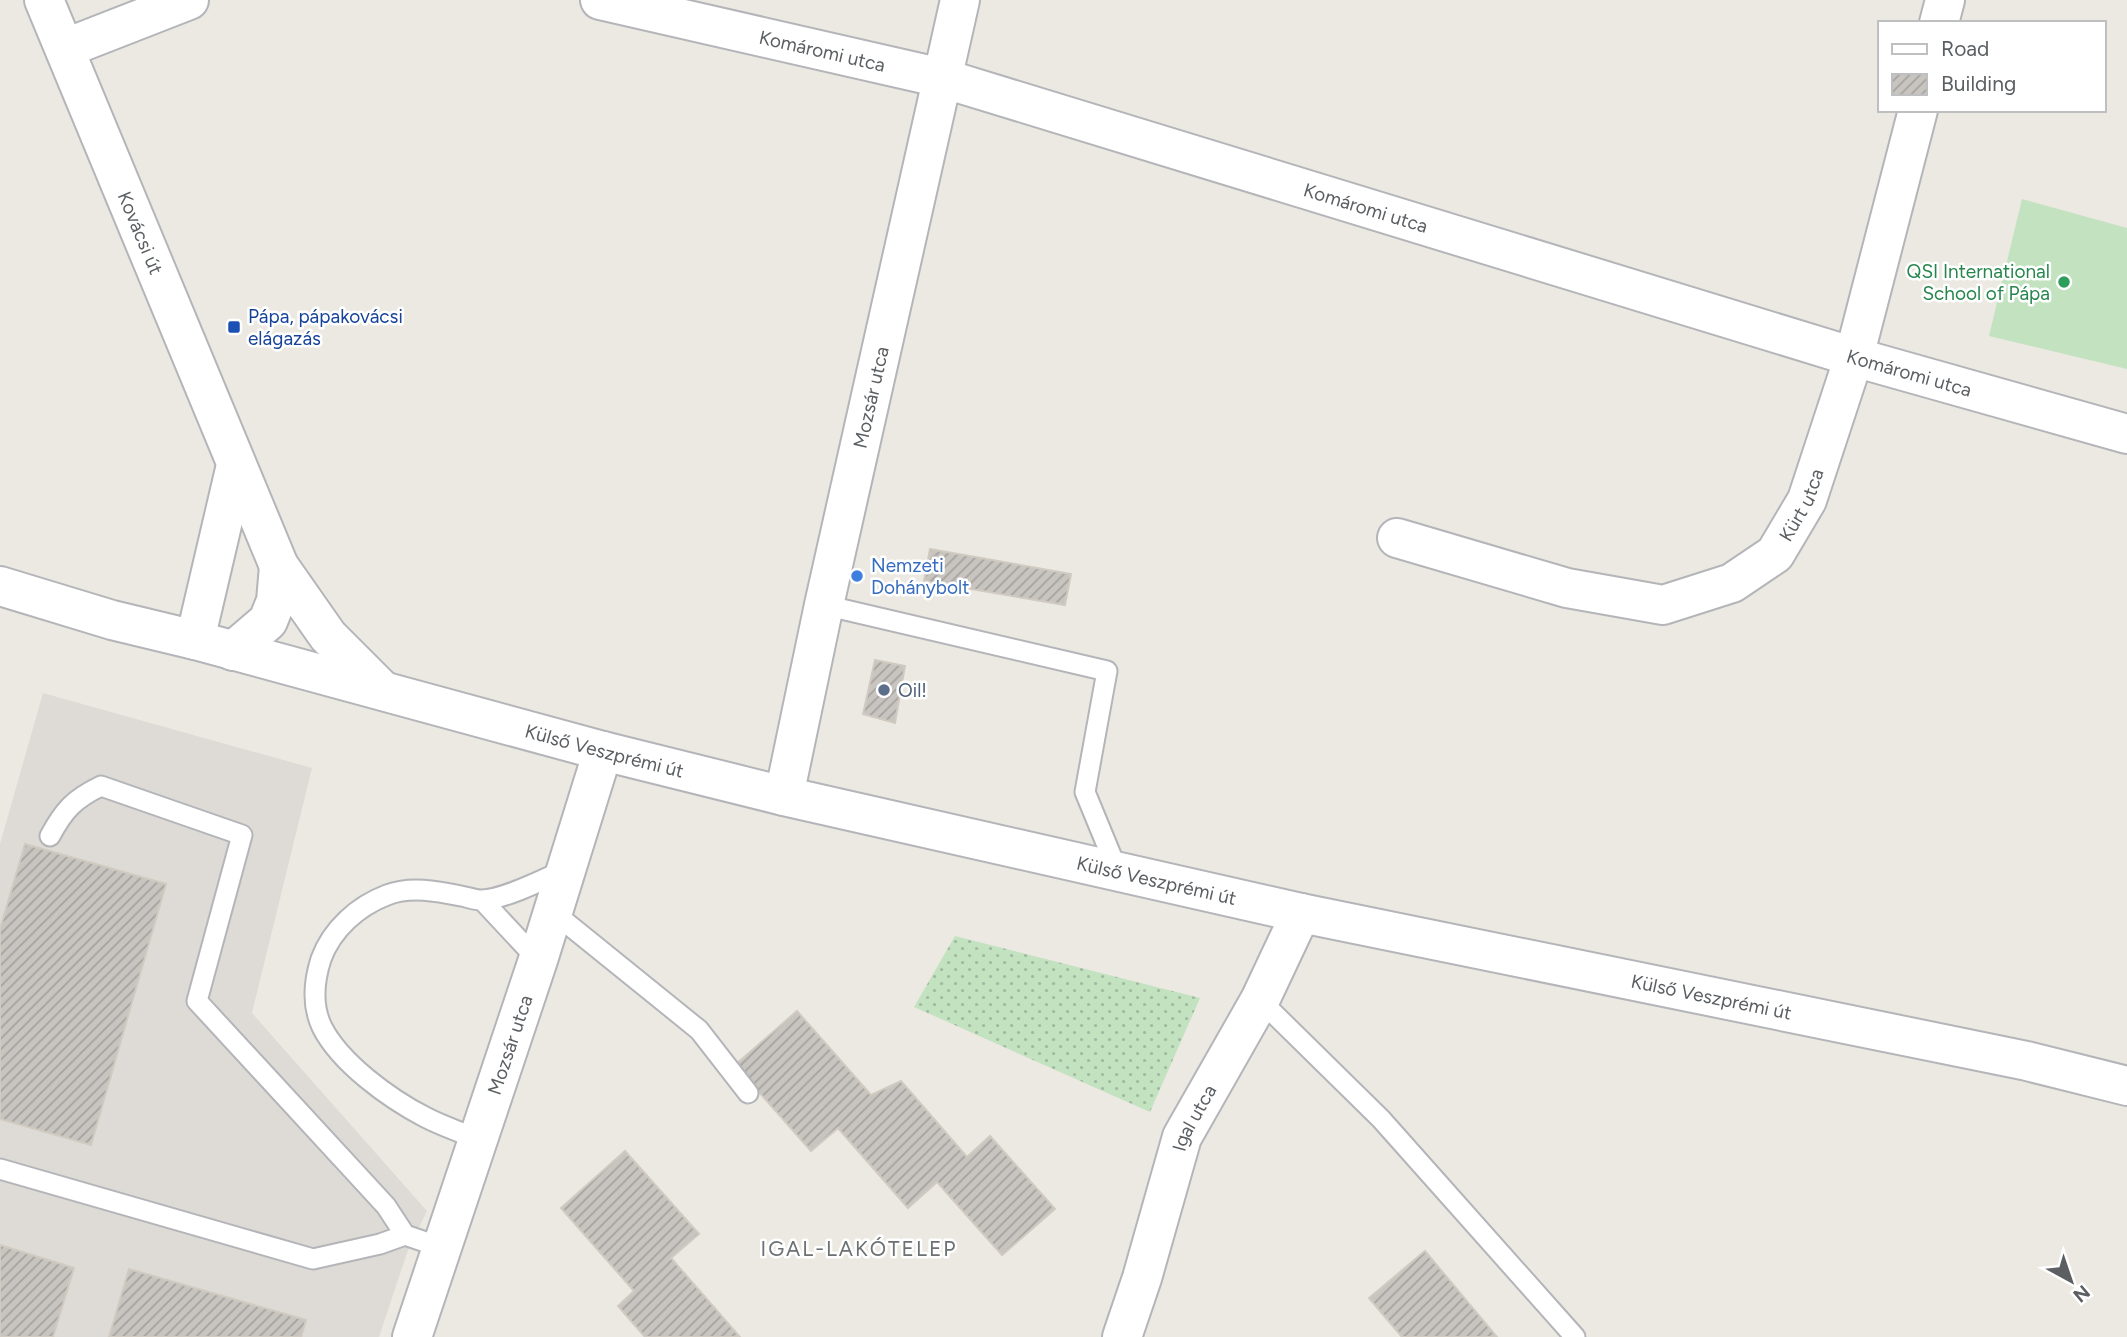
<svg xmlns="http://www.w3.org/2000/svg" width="2127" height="1337" viewBox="0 0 2127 1337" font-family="Figtree,sans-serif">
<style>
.industrial{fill:#dedbd7}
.grass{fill:url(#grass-dots)}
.garden{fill:#c3e2c0}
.building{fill:url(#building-hatch);stroke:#d1cac1;stroke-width:2}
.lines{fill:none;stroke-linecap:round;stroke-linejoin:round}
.service-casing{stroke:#b3b5b9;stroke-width:23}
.minor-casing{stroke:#b3b5b9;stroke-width:42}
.tertiary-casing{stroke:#b3b5b9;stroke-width:42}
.service{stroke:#fff;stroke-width:19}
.minor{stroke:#fff;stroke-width:38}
.tertiary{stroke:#fff;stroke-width:38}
.leisure-dot{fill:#2e9e5b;stroke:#fff;stroke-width:2.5}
.transit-dot{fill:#1a4fb4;stroke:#fff;stroke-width:2.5}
.shop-dot{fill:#3f7fe0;stroke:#fff;stroke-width:2.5}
.service-dot{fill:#5c6f8a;stroke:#fff;stroke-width:2.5}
.labels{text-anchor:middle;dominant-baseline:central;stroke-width:5;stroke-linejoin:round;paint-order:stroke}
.street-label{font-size:19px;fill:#5b5f62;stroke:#fff}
.leisure-label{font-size:19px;fill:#27864d;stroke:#fff;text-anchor:end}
.transit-label{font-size:19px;fill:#164399;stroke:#fff;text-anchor:start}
.shop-label{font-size:19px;fill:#366cbe;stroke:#fff;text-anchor:start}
.service-label{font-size:19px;fill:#4e5e75;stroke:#fff;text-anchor:start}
.neighbourhood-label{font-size:21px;letter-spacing:2px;fill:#6c7174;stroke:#fff}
</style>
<defs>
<pattern id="grass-dots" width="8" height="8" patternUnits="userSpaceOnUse" patternTransform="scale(1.75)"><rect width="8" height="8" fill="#c3e2c0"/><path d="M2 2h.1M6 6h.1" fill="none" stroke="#a1ba9f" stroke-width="1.8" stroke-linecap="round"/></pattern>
<pattern id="building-hatch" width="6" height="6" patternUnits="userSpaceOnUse" patternTransform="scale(1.75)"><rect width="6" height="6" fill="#c8c4bf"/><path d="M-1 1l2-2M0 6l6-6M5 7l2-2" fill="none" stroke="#a5a29f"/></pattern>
</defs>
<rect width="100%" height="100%" fill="#ece9e2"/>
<path class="industrial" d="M 43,693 L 312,768 L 252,1013 L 427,1211 L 408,1250 L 379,1337 L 0,1337 L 0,844 Z"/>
<path class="grass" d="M 955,936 L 1200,998 L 1150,1112 L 914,1007 Z"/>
<path class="garden" d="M 2022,199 L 2127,228 L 2127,369 L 1989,336 Z"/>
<path class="building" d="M 930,549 L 1071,574 L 1065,605 L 924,581 Z
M 875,660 L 905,666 L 895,723 L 863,714 Z
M 25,844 L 166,884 L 91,1145 L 0,1119 L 0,929 Z
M 797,1011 L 871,1095 L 901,1081 L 967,1157 L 990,1136 L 1055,1209 L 1002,1255 L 937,1182 L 908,1208 L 838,1128 L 811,1151 L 735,1065 Z
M 625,1151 L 699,1234 L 671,1258 L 740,1337 L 645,1337 L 618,1306 L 634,1291 L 561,1208 Z
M 0,1245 L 74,1268 L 53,1337 L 0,1337 Z
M 1425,1251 L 1497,1337 L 1402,1337 L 1369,1298 Z
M 129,1269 L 306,1320 L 301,1337 L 109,1337 Z"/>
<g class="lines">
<defs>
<path id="service" d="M 824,605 L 1107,671 L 1085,792 L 1118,872
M 50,836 C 64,810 74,799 101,786 L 242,835 L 197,1001 L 386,1206 L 405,1235 L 443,1248
M 482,900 L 538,960
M 553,912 L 699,1030 L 748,1093
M 1260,1000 L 1381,1119 L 1575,1337
M 479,1140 C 461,1132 442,1126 425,1117 C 390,1099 340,1063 322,1027 C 312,1006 314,981 321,959 C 332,929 358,906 387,895 C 410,886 437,891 461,896 C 467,897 475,900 481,900 C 503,900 545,879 566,869
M 0,1169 L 313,1259 L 380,1244 L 405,1235"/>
<g id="minor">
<path id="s1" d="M 600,0 L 942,78 L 1854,357 L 2127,434"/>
<path d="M 1939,23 L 1945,0"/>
<path d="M 66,48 L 189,0"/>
<path id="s2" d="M 1397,538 L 1567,588 L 1663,605 L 1732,583 L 1775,554 L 1807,500 L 1854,357 L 1918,110"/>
<path d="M 0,586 L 112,620 L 195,640"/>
<path id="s3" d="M 784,796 L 824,605 L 960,0"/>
<path id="s4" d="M 412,1337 L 538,960 L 603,751"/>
<path id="s5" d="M 1122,1337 L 1142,1278 L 1182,1137 L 1260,1000 L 1301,913"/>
</g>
<g id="tertiary">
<path id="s6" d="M 44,0 L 279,566 L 328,636 L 382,690"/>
<path id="s7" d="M 236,465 L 195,640 L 603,751 L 784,796 L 1301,913 L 2027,1061 L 2127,1086"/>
<path d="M 233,651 L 268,621 L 276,601 L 279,566"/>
</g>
</defs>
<use href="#service" class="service-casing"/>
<use href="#minor" class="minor-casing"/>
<use href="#tertiary" class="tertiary-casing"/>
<use href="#service" class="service"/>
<use href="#minor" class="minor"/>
<use href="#tertiary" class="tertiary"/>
</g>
<circle class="leisure-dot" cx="2064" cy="282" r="7"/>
<rect class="transit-dot" x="227" y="320" width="14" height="14" rx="3.5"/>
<circle class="shop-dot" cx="857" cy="576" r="7"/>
<circle class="service-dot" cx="884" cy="690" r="7"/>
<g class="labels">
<g class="street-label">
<text stroke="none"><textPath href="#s1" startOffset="228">Komáromi utca</textPath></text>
<text stroke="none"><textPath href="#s1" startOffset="794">Komáromi utca</textPath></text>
<text stroke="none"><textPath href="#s6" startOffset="252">Kovácsi út</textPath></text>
<text stroke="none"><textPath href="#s1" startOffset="1362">Komáromi utca</textPath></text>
<text stroke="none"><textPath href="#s3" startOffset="408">Mozsár utca</textPath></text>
<text stroke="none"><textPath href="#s2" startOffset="455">Kürt utca</textPath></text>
<text stroke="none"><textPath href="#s7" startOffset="604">Külső Veszprémi út</textPath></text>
<text stroke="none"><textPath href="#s7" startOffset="1171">Külső Veszprémi út</textPath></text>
<text stroke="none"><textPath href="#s7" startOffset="1738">Külső Veszprémi út</textPath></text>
<text stroke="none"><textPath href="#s4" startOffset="308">Mozsár utca</textPath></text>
<text stroke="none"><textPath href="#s5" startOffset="231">Igal utca</textPath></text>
</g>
<g class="leisure-label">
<text x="2050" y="271">QSI International<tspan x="2050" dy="22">School of Pápa</tspan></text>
</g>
<g class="transit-label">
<text x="248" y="316">Pápa, pápakovácsi<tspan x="248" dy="22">elágazás</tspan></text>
</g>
<g class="shop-label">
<text x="871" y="565">Nemzeti<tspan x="871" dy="22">Dohánybolt</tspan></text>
</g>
<g class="service-label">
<text x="898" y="690">Oil!</text>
</g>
<g class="neighbourhood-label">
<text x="859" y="1248">IGAL-LAKÓTELEP</text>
</g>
</g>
<rect x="1878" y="21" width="228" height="91" fill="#ffffff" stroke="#bdbfc0" stroke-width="2"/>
<rect x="1892" y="44" width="35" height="10" fill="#ffffff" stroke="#bdbfc0" stroke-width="2"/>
<text x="1941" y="56" font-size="21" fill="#5b5f62">Road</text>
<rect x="1892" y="74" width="35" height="21" fill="url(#building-hatch)" stroke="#bdbfc0" stroke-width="2"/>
<text x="1941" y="91" font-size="21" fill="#5b5f62">Building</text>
<g transform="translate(2071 1281) rotate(140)" stroke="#ffffff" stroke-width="5" paint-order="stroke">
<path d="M0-5L12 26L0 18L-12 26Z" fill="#5b5f62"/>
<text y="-10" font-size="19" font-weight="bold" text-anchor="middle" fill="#5b5f62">N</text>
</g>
</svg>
